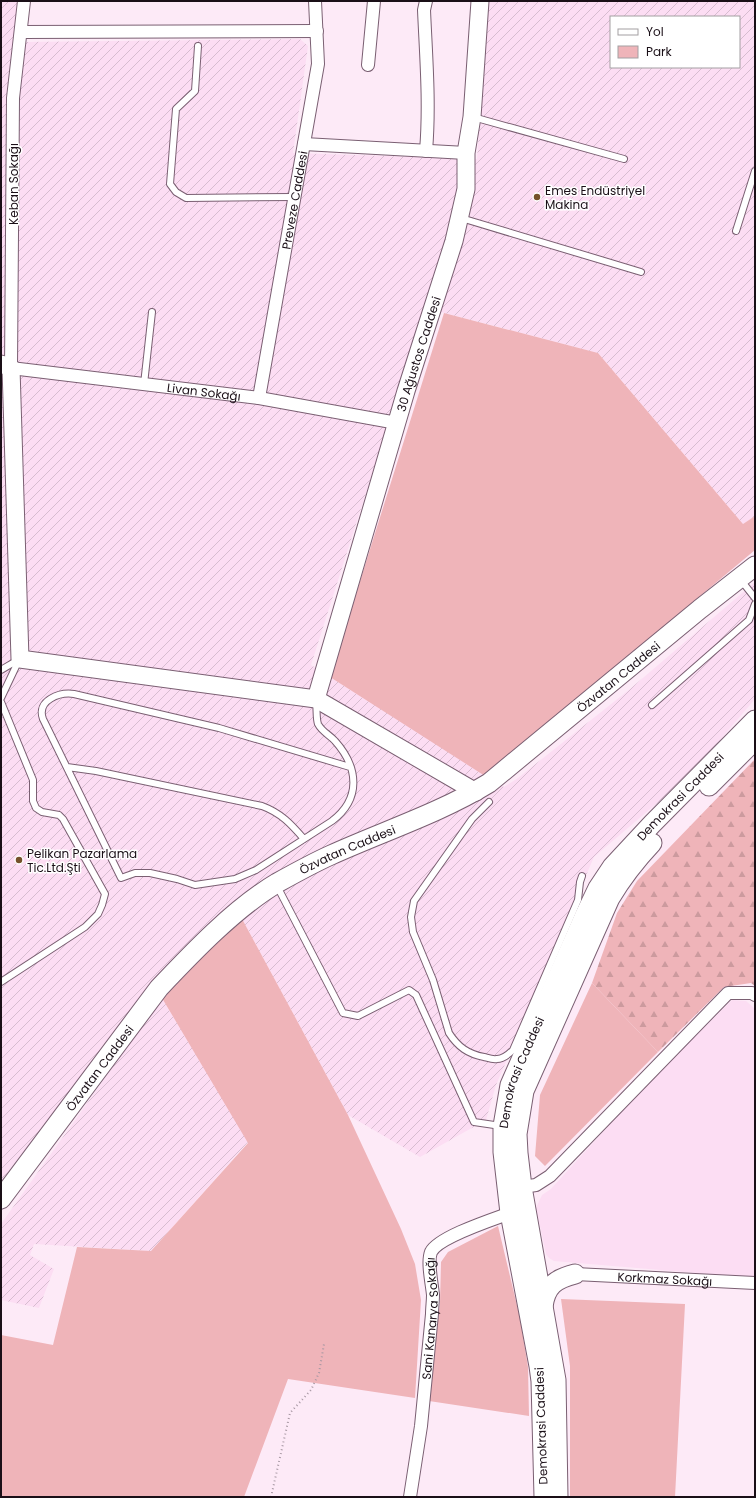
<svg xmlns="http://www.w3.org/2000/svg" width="756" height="1498" viewBox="0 0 756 1498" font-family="Poppins,sans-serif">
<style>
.built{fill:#fcddf3}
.industrial{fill:url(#industrial-furrows);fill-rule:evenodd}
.green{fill:#efb4b9}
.forest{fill:url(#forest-firs)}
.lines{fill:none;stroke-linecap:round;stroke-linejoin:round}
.lane-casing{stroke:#7a5f72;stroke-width:8}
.street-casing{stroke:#7a5f72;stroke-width:14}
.secondary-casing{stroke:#7a5f72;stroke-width:19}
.primary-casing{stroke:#7a5f72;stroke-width:21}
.path{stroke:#a697a2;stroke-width:2;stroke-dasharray:1 3;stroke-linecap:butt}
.lane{stroke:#fff;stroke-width:6}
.street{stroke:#fff;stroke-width:12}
.secondary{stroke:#fff;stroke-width:17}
.primary{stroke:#fff;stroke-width:19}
.poi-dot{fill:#74512a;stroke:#fff;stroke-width:1.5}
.labels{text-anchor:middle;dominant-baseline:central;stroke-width:3;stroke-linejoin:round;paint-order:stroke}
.street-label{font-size:12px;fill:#1a0f17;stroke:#fff}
.poi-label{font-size:12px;fill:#1a0f17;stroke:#fff;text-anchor:start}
</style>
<defs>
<pattern id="industrial-furrows" width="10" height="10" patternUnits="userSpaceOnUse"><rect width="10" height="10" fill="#fcddf3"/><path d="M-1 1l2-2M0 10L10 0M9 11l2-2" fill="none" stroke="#d7bcd0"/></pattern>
<pattern id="forest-firs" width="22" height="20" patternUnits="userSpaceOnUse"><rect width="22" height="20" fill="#efb4b9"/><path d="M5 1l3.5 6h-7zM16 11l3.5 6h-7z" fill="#cc9a9e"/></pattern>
</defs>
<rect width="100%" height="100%" fill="#fdeaf7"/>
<path class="built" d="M 732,1000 L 746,1001 L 755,1009 L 755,1278 L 554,1261 L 549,1258 L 546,1254 L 536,1208 L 542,1195 L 551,1189 L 644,1087 Z"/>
<path class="industrial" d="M 1,1 L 25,1 L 23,42 L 300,39 L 308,46 L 293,153 L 477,159 L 488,1 L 755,1 L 755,516 L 743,524 L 598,353 L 425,308 L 311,665 L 504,787 L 518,778 L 630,689 L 755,582 L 755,699 L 691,774 L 594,857 L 496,1085 L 486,1120 L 420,1157 L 348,1115 L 241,917 L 241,895 L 150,986 L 1,1181 ZM 611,17 L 739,17 L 739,67 L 611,67 Z
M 162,998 L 248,1142 L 151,1251 L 34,1244 L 30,1255 L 54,1269 L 39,1308 L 1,1300 L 1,1224 Z"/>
<path class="green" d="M 444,313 L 598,353 L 743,524 L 755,516 L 755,550 L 485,776 L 330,677 Z
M 241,917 L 348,1115 L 401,1229 L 415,1264 L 421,1300 L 415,1398 L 288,1379 L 244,1497 L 1,1497 L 1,1335 L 53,1345 L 77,1247 L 151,1251 L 248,1143 L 162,998 Z
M 592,983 L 658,1052 L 545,1166 L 535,1156 L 540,1095 Z
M 498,1226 L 520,1318 L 528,1367 L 529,1416 L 429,1401 L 440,1302 L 441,1262 L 448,1252 Z
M 561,1299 L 685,1304 L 675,1497 L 570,1497 L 570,1366 Z"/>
<path class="forest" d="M 755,759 L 755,986 L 751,983 L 724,987 L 658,1052 L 592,983 L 617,913 L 637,881 Z"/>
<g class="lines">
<defs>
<path id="lane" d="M 198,46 L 195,91 L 176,109 L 170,184 L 176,192 L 186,198 L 294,197
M 473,117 L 624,159
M 461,218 L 641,272
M 736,231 L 755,171
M 144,384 L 152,312
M 740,579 L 755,598
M 1,670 L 18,660
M 1,698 L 19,660
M 1,702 L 33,780 L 33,801 L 36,808 L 42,812 L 59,815 L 63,819 L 105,894 L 102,905 L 98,914 L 85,927 L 1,982
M 316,703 C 317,709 316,718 318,724 C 322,732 330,735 335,741 C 359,768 361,799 332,821 L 256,870 L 235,879 L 195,885 L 177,879 L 150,873 L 135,873 L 121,878 L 43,719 C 36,700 60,692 74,694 L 219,728 L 350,767
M 652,705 L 749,620 L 755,604
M 67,767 L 96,771 L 262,806 C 281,813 291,824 304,839
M 489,802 L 472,819 L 414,901 L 411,917 L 413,932 L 433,980 L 449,1033 C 458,1047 468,1054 484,1057 C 488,1058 493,1060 497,1059 C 503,1059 509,1054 513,1050 L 578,900 L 580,882 L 582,876
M 277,886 L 343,1013 L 358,1016 L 409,990 L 416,995 L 474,1122 L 501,1126"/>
<g id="street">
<path id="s1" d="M 24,1 L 13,98 L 11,368 L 259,398 L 397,423"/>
<path d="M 426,1 L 424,10 C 426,56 430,104 426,151"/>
<path d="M 21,32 L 317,31"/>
<path d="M 368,65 L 374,1"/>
<path d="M 304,144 L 466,153"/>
<path id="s2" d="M 259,398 L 318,64 L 315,1"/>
<path d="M 522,1187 L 536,1185 L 550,1176 L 728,993 L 752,993 L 755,995"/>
<path id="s3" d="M 575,1274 L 755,1283"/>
<path id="s4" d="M 410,1497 L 421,1426 L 432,1314 C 432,1308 433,1301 433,1295 C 432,1284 427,1262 431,1252 C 438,1237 494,1219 510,1213"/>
</g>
<g id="secondary">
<path d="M 1,364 L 11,368 L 20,659 L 316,699 L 476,792"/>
<path id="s5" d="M 316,699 L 406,391 L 454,241 L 466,189 L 466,153 L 472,117 L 480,1"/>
</g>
<g id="primary">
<path d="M 709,786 L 755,740"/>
<path id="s6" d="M 1,1199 L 159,988 C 193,952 235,908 277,883 C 295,873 313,863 331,855 C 384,831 440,813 489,783 L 700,609 L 755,566"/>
<path d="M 543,1306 C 546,1286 555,1279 575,1274"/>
<path id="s7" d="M 544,1497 L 541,1381 L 539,1366 L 510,1213 L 503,1152 L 503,1126 L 510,1085 L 584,917 L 598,888 L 612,867 L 652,824 L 755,720"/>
<path d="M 558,1497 L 556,1380 L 522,1187 L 518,1153 L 517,1134 L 524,1091 L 610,898 C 622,878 636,860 652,843"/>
</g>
</defs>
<use href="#lane" class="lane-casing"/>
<use href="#street" class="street-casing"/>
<use href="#secondary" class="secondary-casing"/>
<use href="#primary" class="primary-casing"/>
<path class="path" d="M 271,1497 L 290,1413 L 311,1390 L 319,1373 L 324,1344"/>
<use href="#lane" class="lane"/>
<use href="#street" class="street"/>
<use href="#secondary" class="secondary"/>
<use href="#primary" class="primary"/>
</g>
<g class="poi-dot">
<circle cx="537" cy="197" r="4"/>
<circle cx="19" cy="860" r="4"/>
</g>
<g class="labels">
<g class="street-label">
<text transform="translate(13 184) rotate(-90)">Keban Sokağı</text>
<text stroke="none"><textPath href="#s2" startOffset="201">Preveze Caddesi</textPath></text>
<text stroke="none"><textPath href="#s5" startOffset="360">30 Ağustos Caddesi</textPath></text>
<text stroke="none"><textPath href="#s1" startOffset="562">Livan Sokağı</textPath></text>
<text stroke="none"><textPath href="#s6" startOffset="824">Özvatan Caddesi</textPath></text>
<text stroke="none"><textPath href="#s7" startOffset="755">Demokrasi Caddesi</textPath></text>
<text stroke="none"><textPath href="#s6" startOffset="500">Özvatan Caddesi</textPath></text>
<text stroke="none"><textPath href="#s6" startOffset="164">Özvatan Caddesi</textPath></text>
<text stroke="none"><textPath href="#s7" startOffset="431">Demokrasi Caddesi</textPath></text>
<text stroke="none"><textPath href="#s3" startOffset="90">Korkmaz Sokağı</textPath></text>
<text stroke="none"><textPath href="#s4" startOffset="180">Sani Kanarya Sokağı</textPath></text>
<text transform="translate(541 1426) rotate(-92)">Demokrasi Caddesi</text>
</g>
<g class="poi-label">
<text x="545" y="190">Emes Endüstriyel<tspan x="545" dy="14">Makina</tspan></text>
<text x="27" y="853">Pelikan Pazarlama<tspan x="27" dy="14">Tic.Ltd.Şti</tspan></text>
</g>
</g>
<rect width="756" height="1498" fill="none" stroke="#1a0f17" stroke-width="4"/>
<rect x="610" y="16" width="130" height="52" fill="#ffffff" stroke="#a39fa2"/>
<rect x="618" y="29" width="20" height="6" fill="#ffffff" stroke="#a39fa2"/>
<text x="646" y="36" font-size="12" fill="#1a0f17">Yol</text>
<rect x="618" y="46" width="20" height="12" fill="#efb4b9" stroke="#a39fa2"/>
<text x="646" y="56" font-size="12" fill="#1a0f17">Park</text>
</svg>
